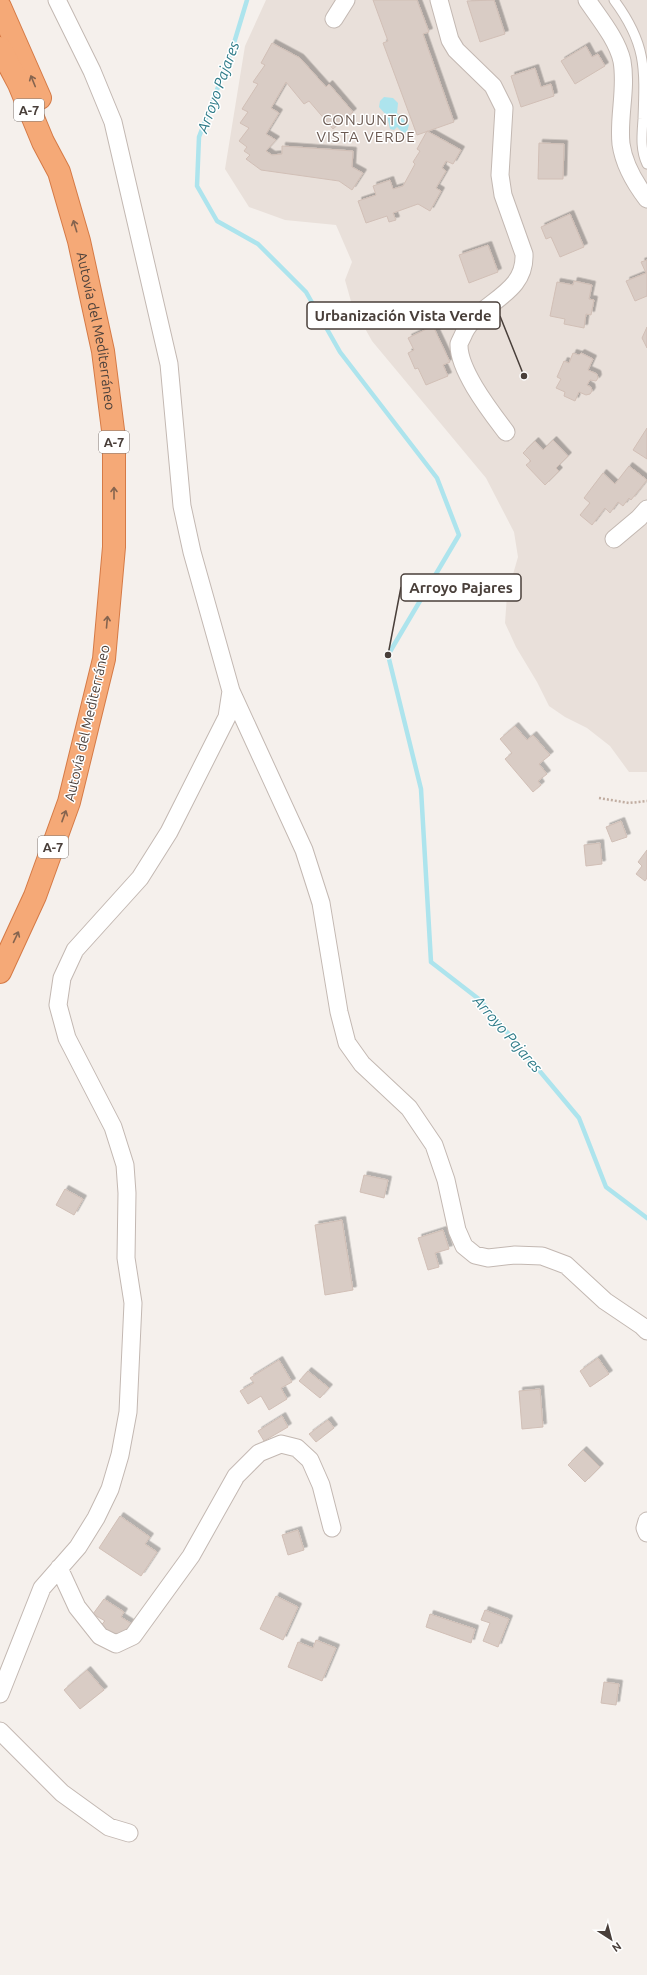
<svg xmlns="http://www.w3.org/2000/svg" width="647" height="1975" viewBox="0 0 647 1975" font-family="Ubuntu,sans-serif">
<style>
.residential{fill:#e9e0da}
.water{fill:#ade4ed}
.lines{fill:none;stroke-linecap:round;stroke-linejoin:round}
.stream{stroke:#ade4ed;stroke-width:4.5}
.building{fill:#d9ccc5;stroke:#d1bfb6;filter:url(#shadow)}
.service-casing{stroke:#c3b8b2;stroke-width:11}
.minor-casing{stroke:#c3b8b2;stroke-width:19}
.motorway-casing{stroke:#d57a46;stroke-width:24}
.path{stroke:#c1ada1;stroke-width:2.5;stroke-dasharray:2 2;stroke-linecap:butt}
.service{stroke:#fff;stroke-width:9}
.minor{stroke:#fff;stroke-width:17}
.motorway{stroke:#f5a977;stroke-width:22}
.oneway{stroke:#85644f}
.labels{text-anchor:middle;dominant-baseline:central;stroke-width:3;stroke-linejoin:round;paint-order:stroke}
.shield{fill:#fff;stroke:#807975;stroke-width:1}
.shield-label{font-size:13px;font-weight:bold;fill:#493f3a}
.street-label{font-size:14px;fill:#493f3a;stroke:#fff}
.water-label{font-size:15px;font-style:italic;fill:#2e7b88;stroke:#fff}
.neighbourhood-label{font-size:15px;letter-spacing:1px;fill:#6b5a52;stroke:#fff}
.leader{fill:none;stroke:#493f3a;stroke-width:1.5}
.callout-dot{fill:#493f3a;stroke:#fff;stroke-width:1.5}
.callout{fill:#fff;stroke:#493f3a;stroke-width:1.5}
.callout-label{font-size:15px;text-anchor:middle;font-weight:bold;fill:#493f3a}
</style>
<defs>
<filter id="shadow"><feDropShadow dx="3.5" dy="-3.5" stdDeviation="0" flood-color="#0004"/></filter>
</defs>
<rect width="100%" height="100%" fill="#f5f0ec"/>
<path class="residential" d="M 266,0 L 647,0 L 647,772 L 629,772 L 610,746 L 587,728 L 565,717 L 549,706 L 537,682 L 516,647 L 505,623 L 507,595 L 518,557 L 514,532 L 486,478 L 372,341 L 352,305 L 345,280 L 352,262 L 336,225 L 285,220 L 249,207 L 225,169 L 245,46 Z"/>
<path class="water" d="M 384,97 L 393,98 L 398,103 L 397,113 L 409,125 L 407,132 L 403,133 L 397,127 L 394,130 L 390,129 L 387,116 L 379,107 L 380,101 Z"/>
<g class="lines">
<path class="stream" d="M 247,0 L 231,53 L 199,137 L 197,186 L 217,221 L 258,244 L 306,292 L 340,352 L 437,478 L 459,535 L 388,655 L 421,789 L 431,962 L 480,1000 L 579,1118 L 606,1187 L 647,1218"/>
</g>
<path class="building" d="M 373,0 L 417,0 L 429,32 L 423,34 L 454,122 L 417,135 L 383,43 L 388,41 Z
M 494,0 L 505,34 L 480,42 L 467,1 Z
M 272,43 L 300,58 L 326,87 L 329,84 L 353,112 L 333,129 L 309,101 L 304,104 L 286,82 L 271,108 L 279,113 L 266,134 L 276,140 L 266,151 L 272,155 L 282,154 L 282,146 L 353,151 L 352,167 L 363,173 L 352,190 L 339,181 L 261,170 L 246,159 L 250,155 L 244,151 L 247,147 L 239,141 L 249,128 L 240,123 L 248,112 L 242,109 L 258,84 L 253,82 L 265,65 L 261,63 Z
M 586,46 L 592,57 L 598,54 L 605,66 L 575,84 L 561,61 Z
M 535,68 L 541,87 L 551,84 L 554,96 L 521,107 L 511,76 Z
M 427,131 L 461,150 L 453,164 L 446,161 L 442,168 L 446,171 L 436,188 L 441,191 L 430,211 L 418,204 L 393,213 L 396,220 L 389,222 L 387,216 L 366,223 L 358,201 L 376,195 L 373,186 L 390,180 L 393,189 L 403,186 L 415,164 L 413,162 L 420,151 L 417,149 Z
M 539,143 L 564,144 L 563,179 L 538,179 Z
M 570,214 L 584,247 L 560,257 L 551,237 L 546,239 L 541,227 Z
M 488,245 L 498,272 L 469,283 L 459,255 Z
M 647,260 L 647,296 L 635,301 L 626,281 L 646,273 L 641,262 Z
M 574,281 L 592,285 L 589,299 L 594,300 L 591,315 L 586,314 L 584,328 L 564,324 L 565,319 L 550,316 L 557,282 L 573,285 Z
M 433,326 L 450,362 L 443,365 L 448,376 L 426,385 L 418,368 L 415,369 L 408,353 L 414,350 L 408,338 Z
M 647,327 L 647,348 L 642,338 Z
M 573,353 L 579,355 L 581,353 L 593,359 L 588,370 L 597,374 L 598,378 L 596,381 L 590,380 L 587,385 L 591,387 L 592,391 L 590,394 L 586,395 L 579,392 L 575,401 L 564,396 L 565,392 L 556,388 L 561,379 L 557,377 L 564,361 L 569,363 Z
M 647,428 L 647,459 L 633,450 Z
M 553,440 L 568,456 L 556,468 L 559,471 L 545,485 L 526,465 L 531,461 L 523,453 L 535,441 L 543,450 Z
M 629,466 L 647,480 L 631,500 L 629,498 L 623,506 L 618,502 L 610,513 L 605,508 L 592,525 L 580,515 L 590,503 L 584,498 L 603,473 L 615,484 Z
M 515,726 L 527,740 L 533,735 L 550,755 L 539,764 L 547,774 L 538,781 L 541,785 L 533,792 L 505,759 L 512,753 L 500,739 Z
M 621,821 L 627,837 L 612,842 L 606,827 Z
M 600,843 L 602,864 L 586,866 L 584,845 Z
M 647,850 L 647,878 L 645,881 L 636,874 L 642,866 L 638,862 Z
M 364,1175 L 388,1180 L 384,1198 L 360,1192 Z
M 65,1189 L 83,1199 L 74,1215 L 56,1205 Z
M 342,1220 L 353,1290 L 325,1295 L 315,1225 Z
M 443,1230 L 449,1249 L 435,1253 L 439,1267 L 428,1270 L 418,1238 Z
M 598,1358 L 609,1374 L 590,1387 L 580,1371 Z
M 279,1360 L 292,1382 L 281,1388 L 287,1399 L 269,1410 L 261,1396 L 248,1404 L 240,1391 L 254,1383 L 250,1378 Z
M 308,1371 L 329,1388 L 320,1398 L 299,1381 Z
M 540,1389 L 543,1427 L 522,1429 L 519,1391 Z
M 282,1416 L 288,1427 L 264,1441 L 258,1431 Z
M 328,1420 L 334,1428 L 316,1442 L 309,1434 Z
M 583,1450 L 600,1467 L 585,1482 L 568,1465 Z
M 120,1516 L 150,1537 L 145,1544 L 157,1552 L 141,1576 L 99,1548 Z
M 298,1530 L 304,1550 L 288,1555 L 282,1535 Z
M 276,1596 L 298,1607 L 283,1640 L 260,1629 Z
M 104,1599 L 124,1612 L 121,1617 L 132,1624 L 124,1634 L 113,1634 L 100,1626 L 105,1621 L 93,1614 Z
M 485,1610 L 509,1619 L 498,1647 L 483,1641 L 490,1623 L 481,1620 Z
M 430,1614 L 475,1629 L 471,1643 L 426,1627 Z
M 316,1640 L 336,1648 L 322,1681 L 288,1667 L 298,1642 L 313,1648 Z
M 87,1670 L 104,1690 L 80,1709 L 64,1690 Z
M 604,1682 L 619,1684 L 616,1705 L 601,1703 Z"/>
<g class="lines">
<defs>
<path id="service" d="M 614,0 C 646,43 645,67 643,119 C 642,134 640,150 647,164"/>
<path id="minor" d="M 57,0 L 92,71 L 113,122 L 169,364 L 182,506 L 192,552 L 231,691 L 304,850 L 321,903 L 339,1012 L 347,1043 L 362,1064 L 409,1108 L 434,1145 L 446,1180 L 457,1230 L 464,1246 L 475,1255 L 488,1258 L 515,1255 L 542,1256 L 566,1265 L 605,1301 L 642,1326 L 647,1331
M 439,0 L 450,40 L 456,50 L 493,86 L 504,108 L 500,175 L 503,195 L 524,254 C 526,295 480,301 464,333 C 463,336 460,341 459,344 C 458,370 491,412 506,432
M 587,0 C 599,18 617,39 622,61 C 627,89 618,117 621,144 C 624,165 634,182 647,199
M 334,19 L 346,0
M 614,539 L 639,518 L 647,509
M 647,1521 L 645,1528 L 647,1533
M 59,1568 L 77,1607 L 100,1636 L 116,1644 L 133,1636 L 191,1556 L 236,1476 L 259,1453 L 281,1444 L 297,1448 L 310,1460 L 321,1485 L 332,1528
M 0,1694 L 42,1588 L 78,1547 L 96,1518 L 110,1489 L 120,1455 L 128,1412 L 133,1303 L 126,1258 L 127,1193 L 125,1165 L 113,1127 L 67,1038 L 58,1005 L 62,978 L 75,950 L 140,878 L 169,832 L 227,717 L 231,691
M 0,1731 L 62,1793 L 109,1827 L 129,1833"/>
<g id="motorway">
<path d="M 0,7 L 40,98"/>
<path id="s1" d="M 0,48 L 19,84 L 43,142 L 59,172 L 79,241 L 103,351 L 114,438 L 114,547 L 104,659 L 69,802 L 35,896 L 0,972"/>
</g>
</defs>
<use href="#service" class="service-casing"/>
<use href="#minor" class="minor-casing"/>
<use href="#motorway" class="motorway-casing"/>
<path class="path" d="M 599,798 L 629,803 L 647,801"/>
<use href="#service" class="service"/>
<use href="#minor" class="minor"/>
<use href="#motorway" class="motorway"/>
</g>
<defs><path id="oneway-shaft" d="M-6 0H5M1.5-3L5.5 0L1.5 3" fill="none" stroke-width="1.6" stroke-linecap="round" stroke-linejoin="round"/></defs>
<g class="oneway">
<use href="#oneway-shaft" transform="translate(33 81) rotate(-112)"/>
<use href="#oneway-shaft" transform="translate(75 226) rotate(-107)"/>
<use href="#oneway-shaft" transform="translate(114 493) rotate(-90)"/>
<use href="#oneway-shaft" transform="translate(107 622) rotate(-85)"/>
<use href="#oneway-shaft" transform="translate(64 816) rotate(-70)"/>
<use href="#oneway-shaft" transform="translate(16 937) rotate(-65)"/>
</g>
<g class="labels">
<g class="shield">
<rect x="14" y="99" width="30" height="22" rx="3"/>
<rect x="99" y="431" width="30" height="22" rx="3"/>
<rect x="38" y="836" width="30" height="22" rx="3"/>
</g>
<g class="shield-label">
<text x="29" y="110">A-7</text>
<text x="114" y="442">A-7</text>
<text x="53" y="847">A-7</text>
</g>
<g class="street-label">
<text stroke="none"><textPath href="#s1" startOffset="301">Autovía del Mediterráneo</textPath></text>
<text transform="translate(87 723) rotate(-77)">Autovía del Mediterráneo</text>
</g>
<g class="water-label">
<text transform="translate(218 87) rotate(-70)">Arroyo Pajares</text>
<text transform="translate(508 1034) rotate(49)">Arroyo Pajares</text>
</g>
<g class="neighbourhood-label">
<text x="366" y="119">CONJUNTO<tspan x="366" dy="17">VISTA VERDE</tspan></text>
</g>
</g>
<path class="leader" d="M524 376L500 316M388 655L401 587"/>
<g class="callout-dot">
<circle cx="524" cy="376" r="4"/>
<circle cx="388" cy="655" r="4"/>
</g>
<g class="callout">
<rect x="307" y="302" width="193" height="27" rx="4"/>
<rect x="401" y="574" width="120" height="27" rx="4"/>
</g>
<g class="callout-label">
<text x="403" y="321">Urbanización Vista Verde</text>
<text x="461" y="593">Arroyo Pajares</text>
</g>
<g transform="translate(611 1939) rotate(144)" stroke="#ffffff" stroke-width="3" paint-order="stroke">
<path d="M0-3L7 15L0 10L-7 15Z" fill="#493f3a"/>
<text y="-6" font-size="11" font-weight="bold" text-anchor="middle" fill="#493f3a">N</text>
</g>
</svg>
